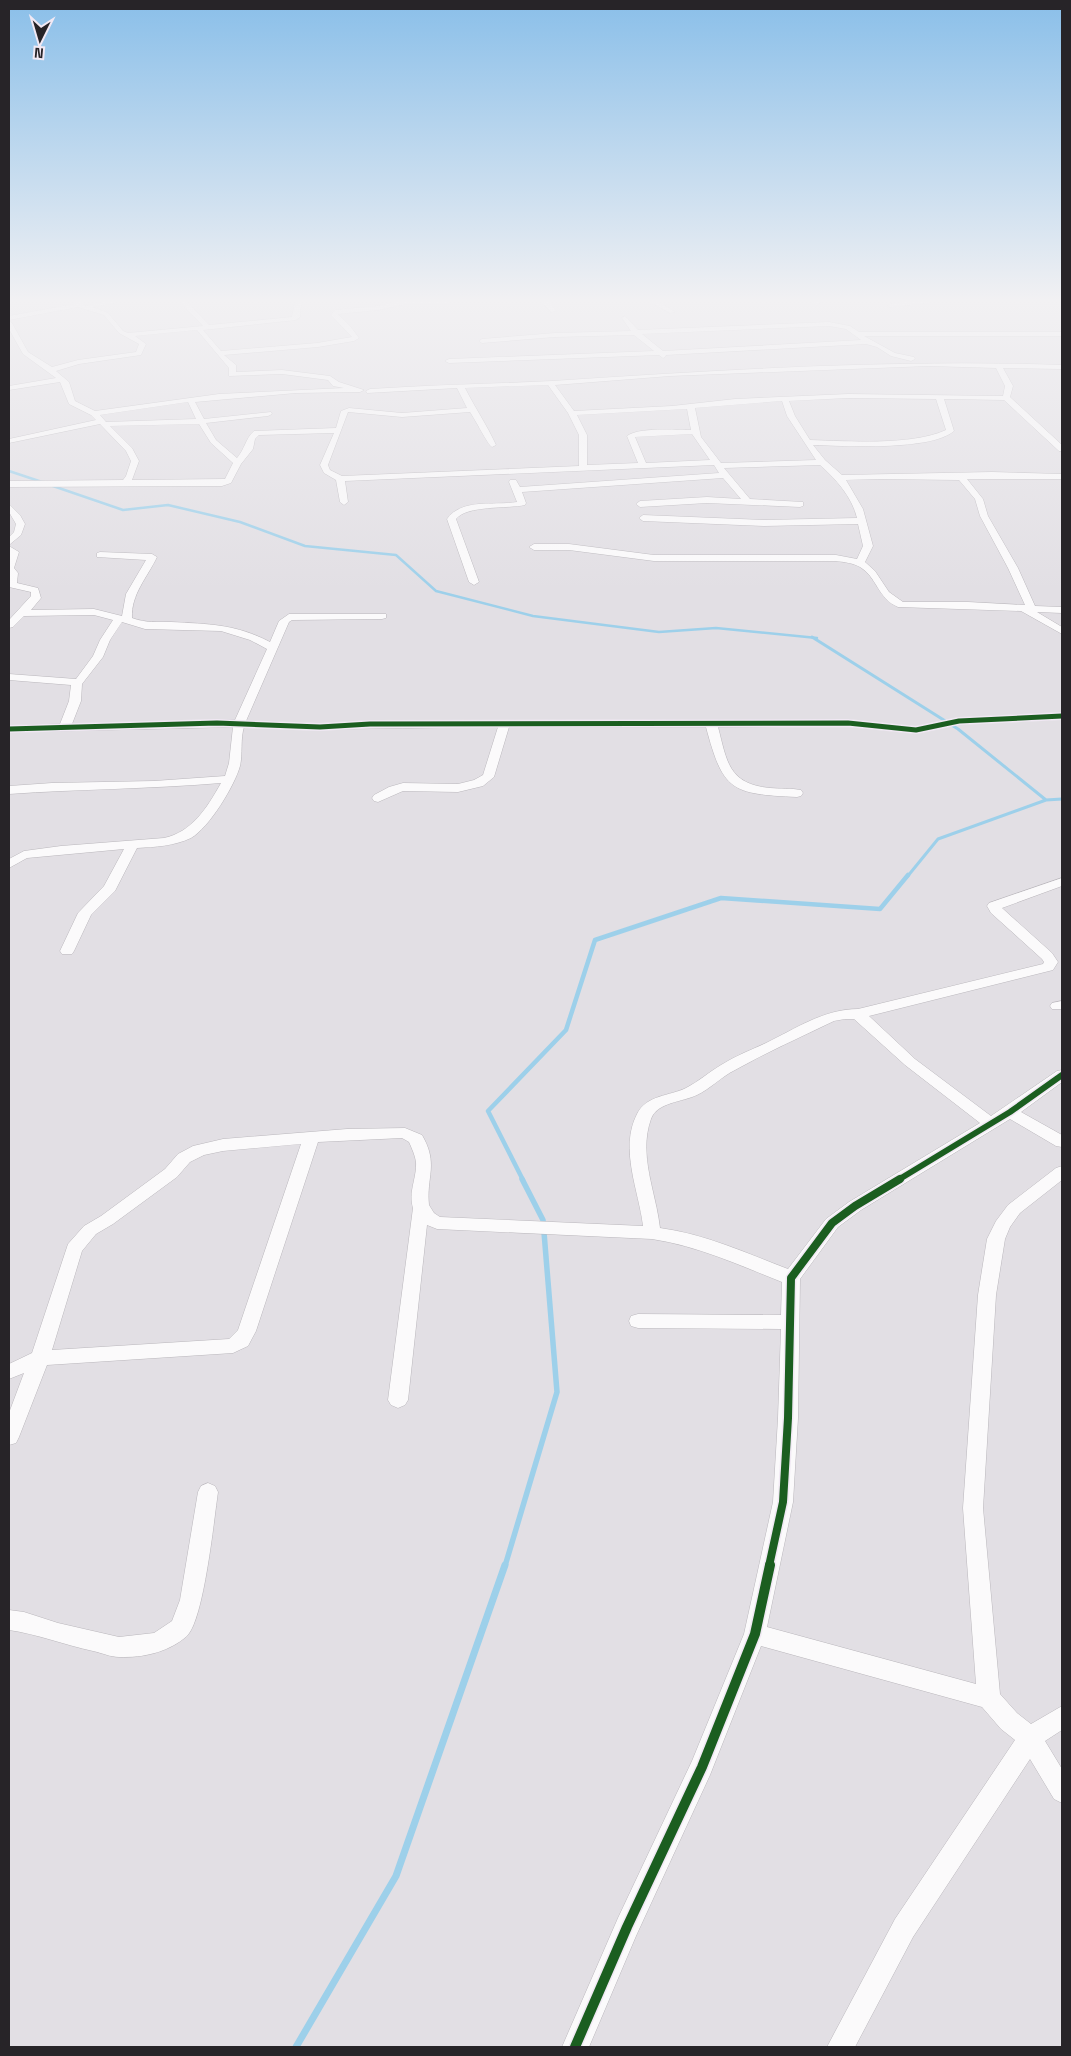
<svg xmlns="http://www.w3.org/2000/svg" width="1071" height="2056" viewBox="0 0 1071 2056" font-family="'Space Grotesk',sans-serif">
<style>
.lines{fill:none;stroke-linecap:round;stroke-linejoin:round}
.stream-far4{stroke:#9dd0ea;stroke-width:2.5}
.stream-far3{stroke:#9dd0ea;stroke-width:3}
.stream-far2{stroke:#9dd0ea;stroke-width:4.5}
.stream-far1{stroke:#9dd0ea;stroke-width:5.5}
.stream{stroke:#9dd0ea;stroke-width:7}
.minor-casing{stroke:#bab7bc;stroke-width:1}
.minor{fill:#fbfafb;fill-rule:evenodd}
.cycleway-far3-casing{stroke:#f1e9f4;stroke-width:8}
.cycleway-far2-casing{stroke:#f1e9f4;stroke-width:9}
.cycleway-far1-casing{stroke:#f1e9f4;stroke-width:11}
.cycleway-casing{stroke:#f1e9f4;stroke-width:13}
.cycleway-far3{stroke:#1b5e20;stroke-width:5}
.cycleway-far2{stroke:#1b5e20;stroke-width:6}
.cycleway-far1{stroke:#1b5e20;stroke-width:8}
.cycleway{stroke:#1b5e20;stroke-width:10}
</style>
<rect width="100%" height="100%" fill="#e2dfe4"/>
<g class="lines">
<path class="stream-far4" d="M 9,471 L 42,482
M 53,486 L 123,510 L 168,505 L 240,522 L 305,546 L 396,555 L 436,591 L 533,616 L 659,632 L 716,628 L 817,638"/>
<path class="stream-far3" d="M 812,637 L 958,729 L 1046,800
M 907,877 L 938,839 L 1046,800 L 1062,799"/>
<path class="stream-far2" d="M 523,1180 L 488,1111 L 566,1030 L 595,940 L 721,898 L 880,909 L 908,875"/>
<path class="stream-far1" d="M 505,1566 L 557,1392 L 543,1220 L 522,1179"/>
<path class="stream" d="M 296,2047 L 396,1876 L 505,1565"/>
<defs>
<path id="minor" d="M 74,302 L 81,302 L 86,306 L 102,302 L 120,302 L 92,307 L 108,313 L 123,331 L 128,333 L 203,326 L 180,302 L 187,302 L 209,325 L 292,317 L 295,302 L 301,302 L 300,317 L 296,320 L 203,330 L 221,351 L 317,343 L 352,337 L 331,315 L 335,310 L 378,306 L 395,302 L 448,302 L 445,304 L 406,304 L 378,310 L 338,314 L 350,326 L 359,338 L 354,341 L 318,347 L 224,355 L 236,365 L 236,372 L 282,370 L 330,376 L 339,382 L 364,390 L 360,392 L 296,393 L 195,402 L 204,419 L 271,412 L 272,414 L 268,416 L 206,423 L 216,440 L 237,458 C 245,449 245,439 254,431 L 336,428 L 341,411 L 349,408 L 402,413 L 467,408 L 457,388 L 367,393 L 366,391 L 370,389 C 430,385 491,384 552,381 C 722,370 892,359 1062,365 L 1062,369 L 1003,368 L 1013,386 L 1010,397 L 1062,445 L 1062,451 L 1059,451 L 1004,400 L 944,399 L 954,431 C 931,451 844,446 813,445 L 825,460 L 842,475 L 992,472 L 1062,474 L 1062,479 L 967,479 L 983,499 L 988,516 L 1018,568 L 1035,606 L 1062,607 L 1062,613 L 1037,612 L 1062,627 L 1062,634 L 1021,611 L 898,607 C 878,599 877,577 860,567 C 853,563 844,562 836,561 L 654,561 L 569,550 L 534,550 L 529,547 L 534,544 L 569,544 L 654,555 L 836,555 L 857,559 L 863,546 L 858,524 L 764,526 L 643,521 L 639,518 L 643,515 L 764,520 L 857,518 C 852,497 836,479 820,465 L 724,468 L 750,499 L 803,502 L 803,506 L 800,507 L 707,503 L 640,507 L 636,504 L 640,501 L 707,497 L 741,499 L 723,478 L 522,492 L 526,503 L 525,505 C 507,509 467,505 456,519 L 479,582 L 474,585 L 469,582 L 447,519 C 462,498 494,506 517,502 L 509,482 L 510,480 L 516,480 L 520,487 L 719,473 L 714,465 L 345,481 L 348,502 L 344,505 L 340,502 L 336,480 L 324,473 L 320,465 L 334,433 L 259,435 L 255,439 L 253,449 L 241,464 L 231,483 L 222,486 L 9,487 L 9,481 L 123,480 L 126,476 L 131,461 L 126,451 L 100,424 L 9,443 L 9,439 L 96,420 L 91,415 L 69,404 L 60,382 L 9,390 L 9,386 L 56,378 L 23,354 L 9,329 L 9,321 L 12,323 L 28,352 L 52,367 L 78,360 L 136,352 L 139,344 L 119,333 L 104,315 L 78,307 L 9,320 L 9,316 L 75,304 ZM 197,330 L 229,368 L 229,376 L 282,374 L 328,380 L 333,386 L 344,388 L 219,394 L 95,411 L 75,401 L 69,382 L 56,371 L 79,364 L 141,355 L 146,344 L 135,336 ZM 929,366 L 996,368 L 1005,386 L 1003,396 L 848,394 L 735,399 L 672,406 L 574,411 L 555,385 L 670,376 ZM 548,385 L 568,413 L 579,435 L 579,466 L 342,476 L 330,470 L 328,465 L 348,412 L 402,417 L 470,412 C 475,419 488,445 492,447 L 496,445 C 487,425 475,408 465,388 ZM 848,398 L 936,399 L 946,430 C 911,446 848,441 810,440 L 795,416 L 789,401 ZM 782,401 L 787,416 L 816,460 L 721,463 L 701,437 L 695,408 ZM 188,402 L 196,419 L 106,422 L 100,415 ZM 687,409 L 691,430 C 675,430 639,427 627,436 L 638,463 L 587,465 L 587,435 L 577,415 ZM 199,424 L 211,443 L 233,463 L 225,479 L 132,480 L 139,461 L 132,448 L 110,426 ZM 692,434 L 710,460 L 646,463 L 635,437 ZM 878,479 L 959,480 L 975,499 L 980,516 L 1008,568 L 1025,605 L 968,602 L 903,602 L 889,592 L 875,571 L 865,562 L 873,546 L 863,509 L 846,480 Z
M 542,302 L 549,302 L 556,311 L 551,312 Z
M 651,302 L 659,302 L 675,312 L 670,313 Z
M 813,302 L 820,302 L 820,303 L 817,305 Z
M 902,302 L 936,302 L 890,307 L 887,305 Z
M 625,316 L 638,330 L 829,322 L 850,326 L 859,332 L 1062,332 L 1062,336 L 864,336 L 895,353 L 914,357 L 915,359 L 911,361 L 891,356 L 877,347 L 866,344 L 666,355 L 665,357 L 663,358 L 659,355 L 449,363 L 445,361 L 449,359 L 654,351 L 634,335 L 555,337 L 482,343 L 479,341 L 482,339 L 555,333 L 631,331 L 622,318 ZM 829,326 L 846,329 L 861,340 L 663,351 L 642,334 Z
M 9,504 L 20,515 L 25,524 L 21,535 L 9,545 L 9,537 L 14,532 L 16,524 L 9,512 Z
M 9,546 L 19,552 L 14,568 L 18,573 L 17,583 L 38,588 L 41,598 L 31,610 L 94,609 L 122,616 L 126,594 L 146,560 L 97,557 L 97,553 L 100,552 L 152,554 L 157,557 C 147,578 131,594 132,618 C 146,623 157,622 171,622 C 208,624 236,624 270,642 L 279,621 L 289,614 L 386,614 L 386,618 L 382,619 L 292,620 L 289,622 L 246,721 L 320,724 L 370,721 L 848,720 L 916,727 L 959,718 L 1062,713 L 1062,719 L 959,724 L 916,733 L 848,726 L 718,727 C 727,761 728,784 770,788 C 780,789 791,788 801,790 L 803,793 L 801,796 L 797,797 C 731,794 723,791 706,727 L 509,727 L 494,777 L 483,786 L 458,792 L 403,791 L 378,802 L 374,801 L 372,798 L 374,795 L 389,787 L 403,783 L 458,784 L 474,780 L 483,775 L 498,727 C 413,727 329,731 244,727 C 240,740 243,753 240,766 C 235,785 209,828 191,838 C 174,846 155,847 137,848 L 115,891 L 91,915 L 74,951 L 72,954 L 62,954 L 60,951 L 78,913 L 104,886 L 124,849 L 27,858 L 9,868 L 9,859 L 24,851 L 61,846 L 164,838 C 192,832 207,808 221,783 C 150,789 80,789 9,794 L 9,786 L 52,783 L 154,781 L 225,776 L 229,763 L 233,727 L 9,732 L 9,726 L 60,724 L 69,701 L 71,685 L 9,680 L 9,674 L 76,679 L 93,656 L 100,640 L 113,620 L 94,615 L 24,616 L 13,627 L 9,628 L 9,620 L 31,596 L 31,592 L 9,587 ZM 122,622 L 145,629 L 221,631 L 250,640 L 267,649 L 235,720 L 72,724 L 81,701 L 82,684 L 103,657 L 110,640 Z
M 1062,878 L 1062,886 L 1002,908 L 1052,953 L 1058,962 L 1053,970 L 869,1016 L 915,1059 L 991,1116 L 1057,1071 L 1062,1070 L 1062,1082 L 1021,1112 L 1062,1135 L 1062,1147 L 1056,1146 L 1010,1119 L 861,1210 L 838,1227 L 800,1279 L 798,1418 L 793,1502 L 767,1627 L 976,1684 L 963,1508 L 978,1295 L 987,1239 L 996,1221 L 1008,1205 L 1056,1168 L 1062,1166 L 1062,1180 L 1020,1213 L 1010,1227 L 1005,1239 L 996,1295 L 983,1508 L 1000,1694 L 1017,1713 L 1031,1724 L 1062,1706 L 1062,1730 L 1045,1741 L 1062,1769 L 1062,1803 L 1054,1799 L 1030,1759 L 913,1937 L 855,2047 L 827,2047 L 895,1919 L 1015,1740 L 1001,1729 L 982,1707 L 761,1646 L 710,1775 L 636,1936 L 589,2047 L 562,2047 L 618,1918 L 692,1761 L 744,1634 L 773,1502 L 778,1418 L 781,1329 L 638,1328 L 631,1326 L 629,1321 L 631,1316 L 638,1314 L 781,1315 L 782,1282 C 739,1265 698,1246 652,1239 L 437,1229 L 427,1225 L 408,1400 L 405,1405 L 398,1408 L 391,1405 L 388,1400 L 413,1208 C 408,1192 417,1178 416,1162 C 415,1155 412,1149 409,1142 L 402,1138 L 318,1142 L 256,1331 L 248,1346 L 233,1353 L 47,1365 L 19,1437 L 16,1443 L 9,1445 L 9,1413 L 24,1373 L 9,1379 L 9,1364 L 32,1353 L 68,1244 L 84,1226 L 101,1216 L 165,1169 L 178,1154 L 193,1146 L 223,1139 L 347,1129 L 405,1128 L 422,1135 C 439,1164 426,1177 429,1205 L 434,1213 L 440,1217 L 643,1226 C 639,1191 619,1149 637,1114 C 646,1095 670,1096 686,1088 C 698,1082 709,1072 721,1065 C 735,1056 751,1050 766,1043 C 795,1029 824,1009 858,1009 L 1043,964 L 1044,962 L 1042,959 L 991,913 L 987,906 L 989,903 ZM 845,1019 L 854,1019 L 905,1065 L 980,1123 L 849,1202 L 826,1219 L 788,1269 C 746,1253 705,1234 660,1228 C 656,1192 638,1155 651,1119 C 657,1102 683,1102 697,1095 C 710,1089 721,1077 735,1070 C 767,1052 801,1037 834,1021 ZM 301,1144 L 238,1330 L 229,1339 L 52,1350 L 82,1251 L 96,1234 L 113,1224 L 177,1177 L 190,1162 L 204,1155 L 223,1151 Z
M 1062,1001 L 1062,1009 L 1052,1009 L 1050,1006 L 1052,1003 Z
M 208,1483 L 215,1486 L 218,1492 C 214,1520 204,1619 187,1636 C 169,1652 143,1658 119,1657 C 111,1657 102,1653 93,1651 C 65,1645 37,1634 9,1630 L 9,1610 L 24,1612 L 58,1623 L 119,1637 L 154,1633 L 172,1621 L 180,1600 L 198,1492 L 201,1486 Z"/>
</defs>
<use href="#minor" class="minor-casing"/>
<use href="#minor" class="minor"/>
<defs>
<path id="cycleway-far3" d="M 9,729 L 217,723 L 320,727 L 370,724 L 848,723 L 916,730 L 959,721 L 1062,716"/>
<path id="cycleway-far2" d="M 898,1180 L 1010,1112 L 1062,1075"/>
<path id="cycleway-far1" d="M 769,1566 L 783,1502 L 788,1418 L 791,1278 L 832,1223 L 855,1206 L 900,1179"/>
<path id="cycleway" d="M 575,2047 L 627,1927 L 702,1767 L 755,1634 L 770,1565"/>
</defs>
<use href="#cycleway-far3" class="cycleway-far3-casing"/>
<use href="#cycleway-far2" class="cycleway-far2-casing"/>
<use href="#cycleway-far1" class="cycleway-far1-casing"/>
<use href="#cycleway" class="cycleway-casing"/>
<use href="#cycleway-far3" class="cycleway-far3"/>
<use href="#cycleway-far2" class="cycleway-far2"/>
<use href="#cycleway-far1" class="cycleway-far1"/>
<use href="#cycleway" class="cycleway"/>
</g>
<linearGradient id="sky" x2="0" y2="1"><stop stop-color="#8abfe9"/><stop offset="0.51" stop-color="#f2f1f3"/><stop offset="1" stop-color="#f2f1f3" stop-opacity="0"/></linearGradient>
<rect width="1071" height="590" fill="url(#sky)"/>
<rect width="1071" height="2056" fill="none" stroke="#272428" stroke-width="20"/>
<g transform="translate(40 40) rotate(185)" stroke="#f1e9f4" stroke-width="4" paint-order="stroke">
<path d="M0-4L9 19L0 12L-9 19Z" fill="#272428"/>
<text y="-8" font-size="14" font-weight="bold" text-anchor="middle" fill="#272428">N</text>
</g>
</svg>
